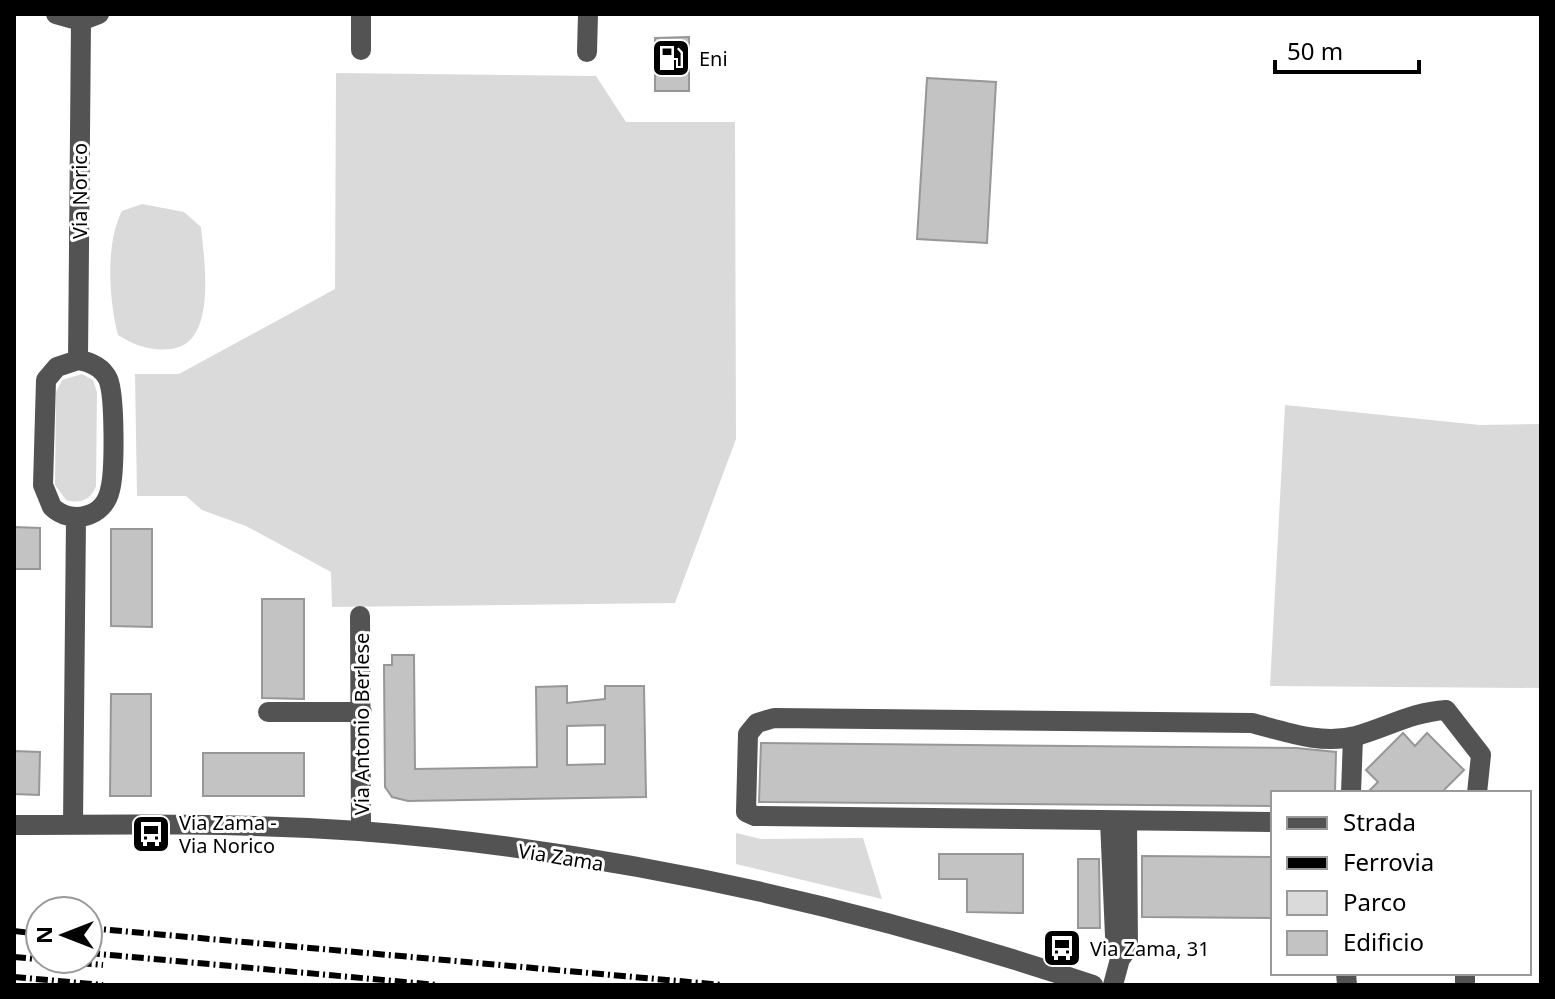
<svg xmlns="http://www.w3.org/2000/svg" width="1555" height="999" viewBox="0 0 1555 999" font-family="'Noto Sans',sans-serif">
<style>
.green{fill:#dadada}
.building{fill:#c3c3c3;stroke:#979797;stroke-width:2;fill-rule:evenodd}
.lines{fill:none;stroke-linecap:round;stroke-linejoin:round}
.minor{stroke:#535353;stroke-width:20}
.rail{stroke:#000;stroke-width:6;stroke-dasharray:12 4 2 4;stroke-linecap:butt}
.labels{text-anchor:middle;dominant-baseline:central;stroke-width:6;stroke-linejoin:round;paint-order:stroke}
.poi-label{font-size:20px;fill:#000;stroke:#fff;text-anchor:start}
.street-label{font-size:20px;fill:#000;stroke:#fff}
</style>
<rect width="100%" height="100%" fill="#fff"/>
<path class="green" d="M 336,73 L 596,76 L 626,122 L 735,122 L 736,439 L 675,603 L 332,607 L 331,572 L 246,526 L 202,510 L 186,496 L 137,496 L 135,374 L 179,374 L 335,289 Z
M 142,204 L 184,212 L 201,227 C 204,259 218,344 171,349 C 150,351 136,346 118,335 C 109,300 105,244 122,211 Z
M 82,374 L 93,380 L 97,392 L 96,486 C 91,500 80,504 66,500 L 55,485 L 56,392 L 62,380 Z
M 1285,405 L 1480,425 L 1541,424 L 1541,688 L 1270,686 Z
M 736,833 L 761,839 L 863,838 L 882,899 L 736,864 Z"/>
<path class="building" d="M 689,37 L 689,91 L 655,91 L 655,38 Z
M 927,78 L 996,82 L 987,243 L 917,239 Z
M 14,527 L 40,528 L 40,569 L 14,569 Z
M 111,529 L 152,529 L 152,627 L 111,626 Z
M 262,599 L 304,599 L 304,699 L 262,698 Z
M 392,655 L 414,655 L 415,769 L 537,767 L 536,687 L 567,686 L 567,703 L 605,699 L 605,686 L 644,686 L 646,797 L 408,801 L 392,797 L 385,787 L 384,665 L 392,665 ZM 605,725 L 605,764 L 567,765 L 567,726 Z
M 111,694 L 151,694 L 151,796 L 110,796 Z
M 1403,733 L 1415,746 L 1427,733 L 1464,770 L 1441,793 L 1367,793 L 1378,782 L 1366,770 Z
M 761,743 L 1296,748 L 1336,752 L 1335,793 L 1273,793 L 1273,806 L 759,802 Z
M 14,751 L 40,752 L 39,795 L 14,794 Z
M 203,753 L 304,753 L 304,796 L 203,796 Z
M 939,854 L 1023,854 L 1023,913 L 967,912 L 967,879 L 939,879 Z
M 1142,856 L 1273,857 L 1273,918 L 1142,917 Z
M 1078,859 L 1099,859 L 1100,928 L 1078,928 Z"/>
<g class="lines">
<path class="minor" d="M 56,14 L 81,21 L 99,14
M 361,50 L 361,14
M 587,52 L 588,14
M 78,360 C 91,362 102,367 108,379 C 115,395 115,472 110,490 C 104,518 71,525 52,507 L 43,485 L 46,380 L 57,367 Z
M 78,360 L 81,21
M 360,616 L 361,831
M 268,712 L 362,712
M 1351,793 L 1353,737
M 1110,821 L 1115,936
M 1273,822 L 755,816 L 746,812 L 748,734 L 757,723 L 774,718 L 1252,723 C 1286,732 1321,745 1356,736 C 1388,727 1412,712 1446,710 L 1481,755 L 1477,793
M 73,824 L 76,518
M 14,825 C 129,824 244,823 359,831 C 609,850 857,906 1093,985
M 1346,973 L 1347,985
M 1113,985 L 1120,959 L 1128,948 L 1127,821
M 1465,985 L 1465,973"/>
<path class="rail" d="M 88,928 L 723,985
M 14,931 L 40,934
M 88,953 L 438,985
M 14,957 L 103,965
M 14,977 L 103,985"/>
</g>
<defs>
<symbol id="fuel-square" viewBox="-11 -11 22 22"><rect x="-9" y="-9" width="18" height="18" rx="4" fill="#000" stroke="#fff"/><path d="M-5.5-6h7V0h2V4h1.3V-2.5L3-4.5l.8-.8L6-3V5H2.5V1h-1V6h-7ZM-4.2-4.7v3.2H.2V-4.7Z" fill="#fff"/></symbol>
<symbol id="bus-square" viewBox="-11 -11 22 22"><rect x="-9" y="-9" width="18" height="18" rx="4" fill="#000" stroke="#fff"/><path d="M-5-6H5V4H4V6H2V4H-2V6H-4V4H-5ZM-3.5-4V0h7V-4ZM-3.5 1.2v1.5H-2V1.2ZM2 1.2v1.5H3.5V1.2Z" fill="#fff"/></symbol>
</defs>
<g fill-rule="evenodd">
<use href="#fuel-square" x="649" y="36" width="44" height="44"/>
<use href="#bus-square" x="129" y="812" width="44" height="44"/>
<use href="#bus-square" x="1040" y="926" width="44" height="44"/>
</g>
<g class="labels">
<g class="poi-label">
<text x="699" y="58">Eni</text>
<text x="179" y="822">Via Zama -<tspan x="179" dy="23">Via Norico</tspan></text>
<text x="1090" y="948">Via Zama, 31</text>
</g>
<g class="street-label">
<text transform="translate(79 191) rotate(-90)">Via Norico</text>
<text transform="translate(361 724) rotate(-90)">Via Antonio Berlese</text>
<text transform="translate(561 857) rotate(9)">Via Zama</text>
</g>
</g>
<rect width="1555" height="999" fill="none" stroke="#000000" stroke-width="32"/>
<rect x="1271" y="791" width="260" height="184" fill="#ffffff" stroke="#999999" stroke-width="2"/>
<rect x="1287" y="817" width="40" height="12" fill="#535353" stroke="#999999" stroke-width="2"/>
<text x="1343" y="831" font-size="24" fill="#000000">Strada</text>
<rect x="1287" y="857" width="40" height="12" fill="#000000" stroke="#999999" stroke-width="2"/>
<text x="1343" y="871" font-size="24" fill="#000000">Ferrovia</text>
<rect x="1287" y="891" width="40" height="24" fill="#dadada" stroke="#999999" stroke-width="2"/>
<text x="1343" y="911" font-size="24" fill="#000000">Parco</text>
<rect x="1287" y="931" width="40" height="24" fill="#c3c3c3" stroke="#999999" stroke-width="2"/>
<text x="1343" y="951" font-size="24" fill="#000000">Edificio</text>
<g transform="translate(64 935) rotate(270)"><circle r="38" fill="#ffffff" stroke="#999999" stroke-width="2"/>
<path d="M0-6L14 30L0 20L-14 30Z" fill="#000000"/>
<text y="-12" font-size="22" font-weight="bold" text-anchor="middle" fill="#000000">N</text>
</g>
<path d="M1275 60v12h144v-12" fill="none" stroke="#000000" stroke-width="4"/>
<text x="1287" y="60" font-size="24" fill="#000000" stroke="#ffffff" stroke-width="6" paint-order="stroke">50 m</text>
</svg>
